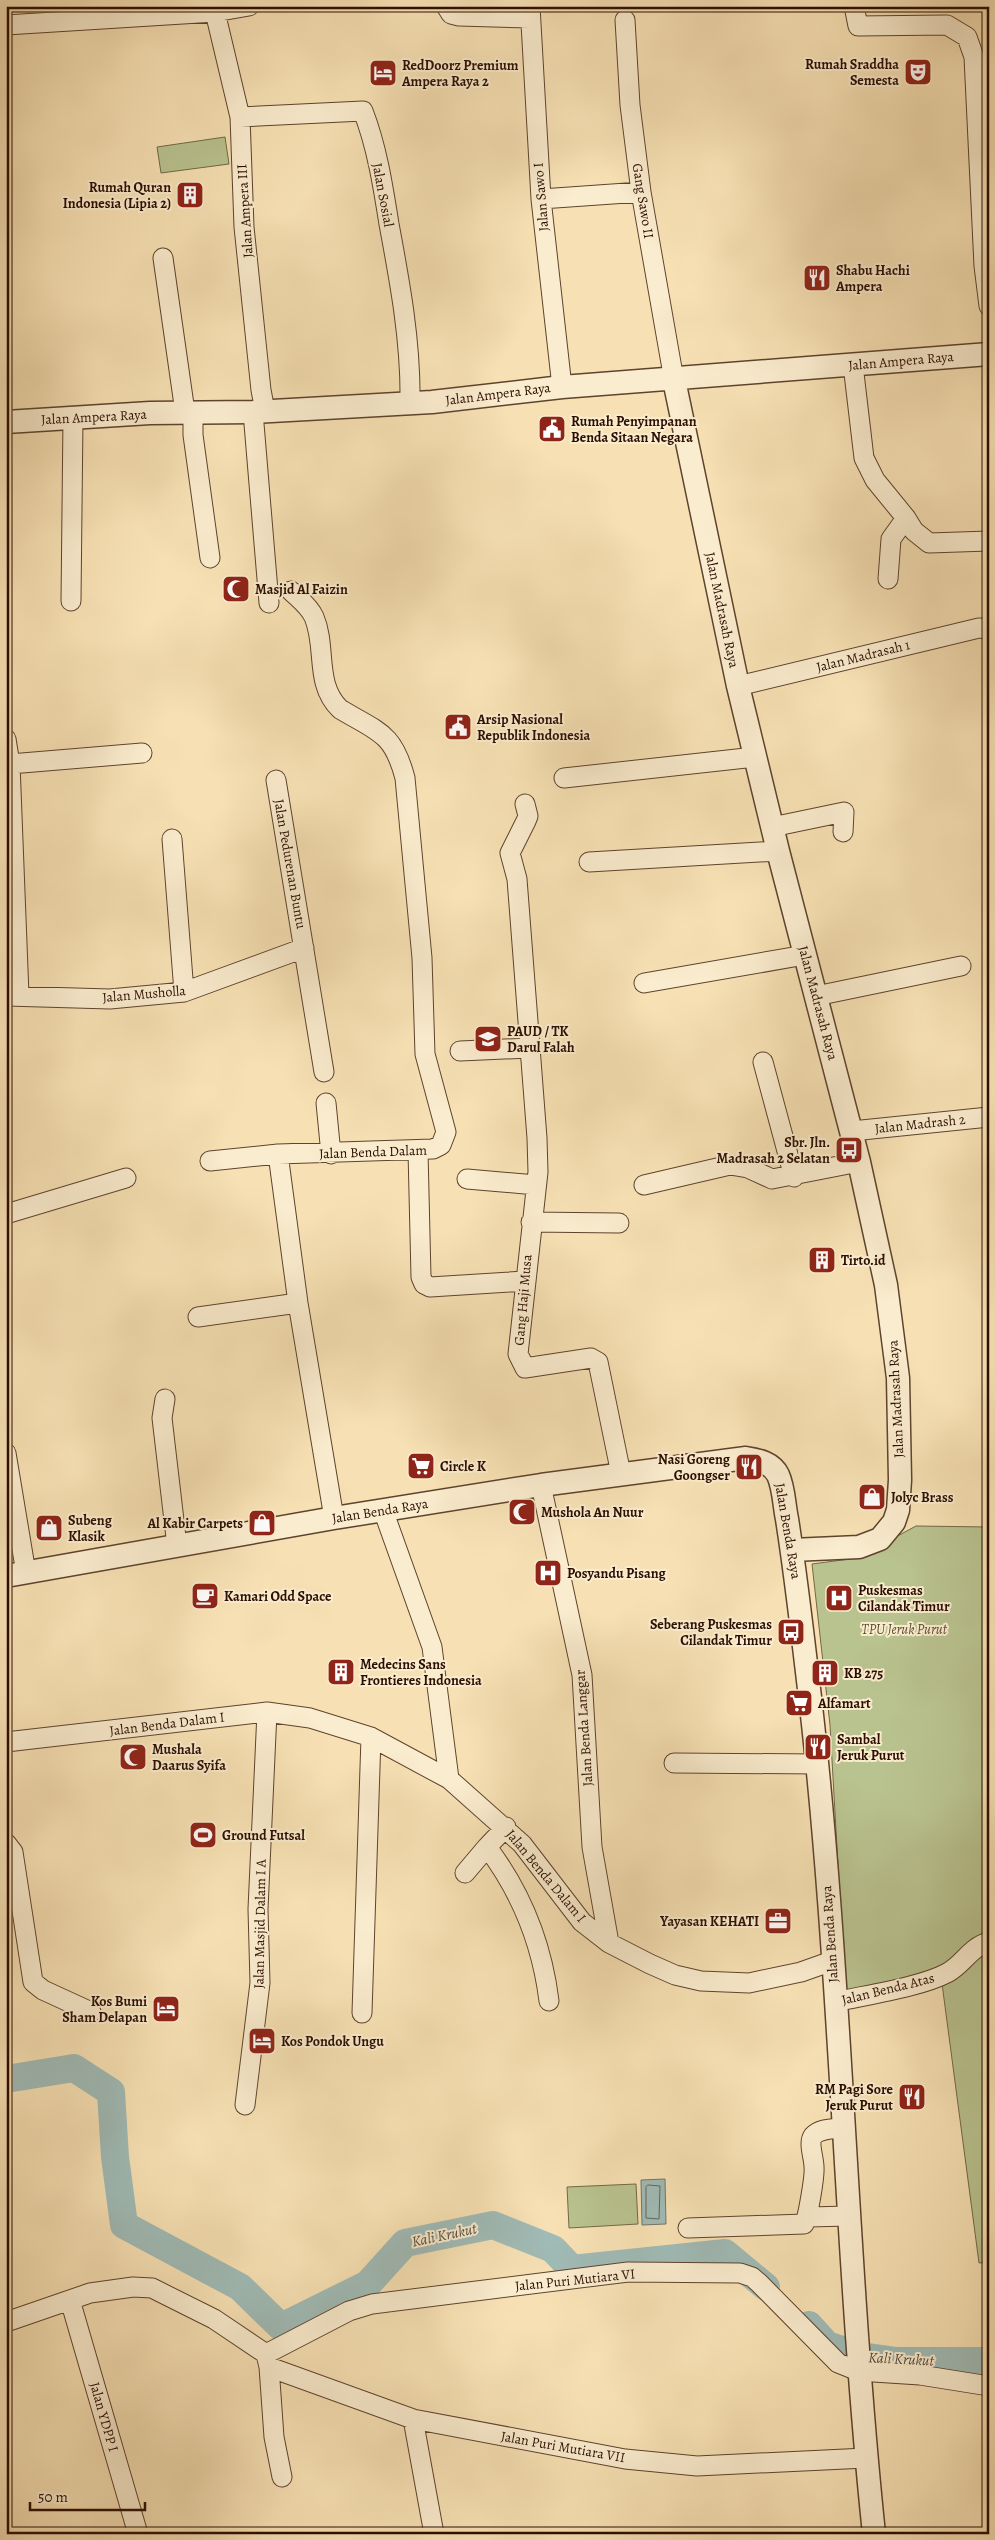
<svg xmlns="http://www.w3.org/2000/svg" width="995" height="2540" viewBox="0 0 995 2540" font-family="Alegreya,serif">
<style>
.green{fill:#b9c38f;stroke:#726848}
.water{fill:#a0bbb6;stroke:#71766d}
.lines{fill:none;stroke-linecap:round;stroke-linejoin:round}
.shore{stroke:#66645b;stroke-width:1}
.river{stroke:#a0bbb6;stroke-width:28}
.minor-casing{stroke:#5e432d;stroke-width:21}
.tertiary-casing{stroke:#5e432d;stroke-width:25}
.minor{stroke:#faecce;stroke-width:19}
.tertiary{stroke:#faecce;stroke-width:22}
.labels{text-anchor:middle;dominant-baseline:central;stroke-width:4;stroke-linejoin:round;paint-order:stroke}
.poi-label{font-size:14px;font-weight:bold;fill:#2b0e00;stroke:#faecce;text-anchor:start}
.street-label{font-size:14px;fill:#2b0e00;stroke:#faecce}
.park-label{font-size:14px;font-style:italic;fill:#5d4d32;stroke:#faecce}
.water-label{font-size:15px;font-style:italic;fill:#544b40;stroke:#faecce}
</style>
<rect width="100%" height="100%" fill="#f7e1b4"/>
<filter id="stains"><feTurbulence type="fractalNoise" baseFrequency=".004" numOctaves="4"/><feColorMatrix values="0 0 0 0 .2 0 0 0 0 .09 0 0 0 0 .02 0 0 0 .5 -.17"/></filter>
<radialGradient id="worn" r=".72"><stop offset=".6" stop-color="#630" stop-opacity="0"/><stop offset="1" stop-color="#630" stop-opacity=".3"/></radialGradient>
<path class="green" d="M 225,137 L 229,164 L 161,173 L 157,147 Z
M 916,1526 L 989,1527 L 989,2262 L 979,2263 L 941,1976 L 846,2005 L 830,1725 L 812,1564 L 857,1558 Z
M 636,2184 L 638,2224 L 569,2228 L 567,2187 Z"/>
<path class="water" d="M 665,2179 L 666,2224 L 642,2225 L 641,2180 Z"/>
<g class="lines">
<path class="shore" d="M 648,2185 L 660,2186 L 659,2219 L 646,2218 L 646,2187 Z"/>
<path class="river" d="M 6,2079 L 74,2068 L 111,2092 L 115,2157 L 124,2225 L 240,2287 L 281,2327 L 368,2284 L 405,2243 L 493,2225 L 553,2249 L 572,2269 L 725,2253 L 766,2287
M 809,2325 L 827,2345 L 861,2356 L 896,2361 L 989,2361"/>
<defs>
<path id="minor" d="M 446,6 L 451,14 L 459,16 L 530,18
M 530,6 L 541,199 L 562,387
M 854,6 L 858,26 L 947,25 L 967,37 L 974,57 L 984,266 L 989,306
M 215,12 L 240,117 L 244,227 L 261,390 L 265,411
M 625,20 L 630,105 L 641,192 L 674,380
M 6,25 L 215,12 L 249,6
M 240,117 L 363,111 C 377,147 383,186 389,224 C 400,283 411,342 410,403
M 541,199 L 641,192
M 163,258 L 185,412
M 853,365 L 864,458 L 875,480 L 906,518 L 914,531 L 929,543 L 989,541
M 193,412 L 193,435 L 210,558
M 253,412 L 269,603
M 888,579 L 891,539 L 906,518
M 291,591 C 299,599 309,606 314,617 C 327,647 314,684 340,709 C 378,732 393,732 405,778 L 422,958 L 425,1054 L 446,1132 L 441,1145 L 433,1149 L 278,1154 L 298,1303 L 334,1518
M 71,601 L 73,418
M 738,686 L 979,628 L 989,629
M 6,739 L 10,764 L 19,995
M 10,764 L 142,753
M 564,778 L 755,757
M 276,780 L 324,1072
M 525,804 L 528,816 L 526,821 L 510,853 L 517,879 L 537,1138 L 538,1172 L 518,1354 L 525,1368 L 591,1358 L 598,1362 L 621,1474
M 772,827 L 844,812 L 843,832
M 172,839 L 184,992
M 589,862 L 778,851
M 644,983 L 805,955
M 6,996 L 110,999 L 184,992 L 304,948
M 816,996 L 961,966
M 460,1051 L 530,1048
M 763,1062 L 794,1177
M 326,1103 L 331,1154
M 852,1131 L 989,1117
M 418,1151 L 421,1277 L 424,1284 L 430,1287 L 525,1281
M 210,1161 L 278,1154
M 467,1179 L 536,1185
M 644,1185 L 730,1165 L 748,1168 L 772,1179 L 859,1162
M 6,1214 L 126,1178
M 531,1222 L 619,1223
M 198,1317 L 298,1303
M 165,1399 L 162,1418 L 177,1546
M 6,1453 L 26,1573
M 541,1485 L 582,1675 L 592,1847 L 609,1943
M 383,1510 L 432,1647 L 449,1779
M 6,1742 L 267,1712 L 310,1718 L 371,1737 L 449,1779 L 522,1844 L 582,1922 L 609,1943 L 650,1964 L 675,1975 L 701,1981 L 749,1983 L 801,1972 L 832,1961
M 674,1763 L 817,1764
M 506,1827 L 487,1847 C 521,1892 542,1944 549,2001
M 6,1843 L 13,1852 L 33,1982 L 43,1990 L 91,2012
M 465,1873 L 487,1847
M 835,2002 C 866,1995 921,1987 947,1973 C 963,1965 970,1947 989,1942
M 362,2013 L 371,1737
M 245,2105 L 260,1983 L 258,1909 L 267,1712
M 809,2217 L 848,2216
M 688,2228 L 804,2224 C 808,2218 815,2175 814,2167 C 814,2158 808,2143 813,2136 C 820,2128 833,2129 843,2128
M 70,2300 L 138,2534
M 6,2322 L 90,2293 L 133,2287 L 152,2288 L 214,2319 L 266,2354 L 269,2367 L 274,2437 L 282,2477
M 266,2354 L 349,2311 L 372,2304 L 628,2272 L 740,2273 L 752,2277 L 759,2283 L 838,2363 L 858,2371 L 920,2375 L 989,2386
M 269,2367 L 413,2419 L 625,2459 L 697,2466 L 866,2458
M 413,2419 L 434,2534"/>
<path id="tertiary" d="M 674,380 L 738,686 L 778,851 L 859,1162 L 886,1285 L 898,1378 L 900,1480 L 898,1510 L 894,1522 L 880,1539 L 859,1547 L 792,1550
M 6,422 L 150,413 L 253,412 L 432,402 L 562,387 L 989,354
M 6,1576 L 334,1518 L 541,1485 L 746,1458 C 759,1460 772,1463 778,1475 C 784,1488 784,1505 787,1519 C 795,1570 801,1621 807,1672 C 842,1958 844,2247 874,2534"/>
</defs>
<use href="#minor" class="minor-casing"/>
<use href="#tertiary" class="tertiary-casing"/>
<use href="#minor" class="minor"/>
<use href="#tertiary" class="tertiary"/>
</g>
<defs>
<symbol id="theatre-square" viewBox="-11 -11 22 22"><rect x="-9" y="-9" width="18" height="18" rx="4" fill="#8f2418" stroke="#faecce"/><path d="M-5-5.5Q0-4 5-5.5V0Q5 5 0 6Q-5 5-5 0ZM-3.3-2.5H-1v1.5H-3.3ZM1-2.5H3.3v1.5H1ZM-2.8 1Q0 5.5 2.8 1Z" fill="#fff"/></symbol>
<symbol id="hotel-square" viewBox="-11 -11 22 22"><rect x="-9" y="-9" width="18" height="18" rx="4" fill="#8f2418" stroke="#faecce"/><path d="M-6-4.5h1.5V1H6V5H4.5V3h-9V5H-6ZM-4 0a1.8 1.8 0 1 1 3.6 0ZM.5 0V-2.5h3Q6-2.5 6 0Z" fill="#fff"/></symbol>
<symbol id="building-square" viewBox="-11 -11 22 22"><rect x="-9" y="-9" width="18" height="18" rx="4" fill="#8f2418" stroke="#faecce"/><path d="M-4-6H4V6H1V3H-1V6H-4ZM-2.5-4.3h1.7v1.8h-1.7ZM.8-4.3h1.7v1.8H.8ZM-2.5-1h1.7V.8h-1.7ZM.8-1h1.7V.8H.8Z" fill="#fff"/></symbol>
<symbol id="restaurant-square" viewBox="-11 -11 22 22"><rect x="-9" y="-9" width="18" height="18" rx="4" fill="#8f2418" stroke="#faecce"/><path d="M-5-6h1v4h1v-4h1v4h1v-4h1v5L-1.5 .5V6h-2V.5L-5-1ZM5-6V6H3V1.5H1.5Q1.5-4 5-6Z" fill="#fff"/></symbol>
<symbol id="civic-square" viewBox="-11 -11 22 22"><rect x="-9" y="-9" width="18" height="18" rx="4" fill="#8f2418" stroke="#faecce"/><path d="M-.6-6.5H3V-4.5H.6V-3L4-1V1h2V6H-6V1h2V-1L-.6-3ZM-1.2 2.5V6h2.4V2.5Z" fill="#fff"/></symbol>
<symbol id="mosque-square" viewBox="-11 -11 22 22"><rect x="-9" y="-9" width="18" height="18" rx="4" fill="#8f2418" stroke="#faecce"/><path d="M3.5-4.9A6 6 0 1 0 3.5 4.9A5 5 0 1 1 3.5-4.9Z" fill="#fff"/></symbol>
<symbol id="school-square" viewBox="-11 -11 22 22"><rect x="-9" y="-9" width="18" height="18" rx="4" fill="#8f2418" stroke="#faecce"/><path d="M0-5L7-2L0 1L-7-2ZM-4 1L0 2.5L4 1V4Q0 6-4 4Z" fill="#fff"/></symbol>
<symbol id="bus-square" viewBox="-11 -11 22 22"><rect x="-9" y="-9" width="18" height="18" rx="4" fill="#8f2418" stroke="#faecce"/><path d="M-5-6H5V4H4V6H2V4H-2V6H-4V4H-5ZM-3.5-4V0h7V-4ZM-3.5 1.2v1.5H-2V1.2ZM2 1.2v1.5H3.5V1.2Z" fill="#fff"/></symbol>
<symbol id="supermarket-square" viewBox="-11 -11 22 22"><rect x="-9" y="-9" width="18" height="18" rx="4" fill="#8f2418" stroke="#faecce"/><path d="M-6-5.5h2.5l.6 2H6L4.5 2H-2.5L-4.4-4H-6ZM-1.5 3.2a1.3 1.3 0 1 0 .1 0ZM3 3.2a1.3 1.3 0 1 0 .1 0Z" fill="#fff"/></symbol>
<symbol id="shop-square" viewBox="-11 -11 22 22"><rect x="-9" y="-9" width="18" height="18" rx="4" fill="#8f2418" stroke="#faecce"/><path d="M-5-2.5h2.3a2.7 3.5 0 0 1 5.4 0H5L5.5 6h-11ZM-1.5-2.5h3a1.5 2.3 0 0 0-3 0Z" fill="#fff"/></symbol>
<symbol id="hospital-square" viewBox="-11 -11 22 22"><rect x="-9" y="-9" width="18" height="18" rx="4" fill="#8f2418" stroke="#faecce"/><path d="M-5-5h3v3.5h4V-5h3V5h-3V1.5h-4V5h-3Z" fill="#fff"/></symbol>
<symbol id="cafe-square" viewBox="-11 -11 22 22"><rect x="-9" y="-9" width="18" height="18" rx="4" fill="#8f2418" stroke="#faecce"/><path d="M-5.5-4.5H6V0H3Q3 3.5 0 3.5H-2.5Q-5.5 3.5-5.5 0ZM3-3.2v2h1.7v-2ZM-6 4.5H4V6H-6Z" fill="#fff"/></symbol>
<symbol id="stadium-square" viewBox="-11 -11 22 22"><rect x="-9" y="-9" width="18" height="18" rx="4" fill="#8f2418" stroke="#faecce"/><path d="M0-5a6.5 5 0 1 0 0 10a6.5 5 0 1 0 0-10ZM-3.5-1.8h7v3.6h-7Z" fill="#fff"/></symbol>
<symbol id="office-square" viewBox="-11 -11 22 22"><rect x="-9" y="-9" width="18" height="18" rx="4" fill="#8f2418" stroke="#faecce"/><path d="M-6-3h4V-5.5h4V-3h4V5H-6ZM-1-4.5V-3h2v-1.5ZM-6 0V1H6V0Z" fill="#fff"/></symbol>
</defs>
<g fill-rule="evenodd">
<use href="#theatre-square" x="902" y="56" width="32" height="32"/>
<use href="#hotel-square" x="367" y="57" width="32" height="32"/>
<use href="#building-square" x="174" y="179" width="32" height="32"/>
<use href="#restaurant-square" x="801" y="262" width="32" height="32"/>
<use href="#civic-square" x="536" y="413" width="32" height="32"/>
<use href="#mosque-square" x="220" y="573" width="32" height="32"/>
<use href="#civic-square" x="442" y="711" width="32" height="32"/>
<use href="#school-square" x="472" y="1023" width="32" height="32"/>
<use href="#bus-square" x="833" y="1134" width="32" height="32"/>
<use href="#building-square" x="806" y="1244" width="32" height="32"/>
<use href="#supermarket-square" x="405" y="1450" width="32" height="32"/>
<use href="#restaurant-square" x="733" y="1451" width="32" height="32"/>
<use href="#shop-square" x="856" y="1481" width="32" height="32"/>
<use href="#mosque-square" x="506" y="1496" width="32" height="32"/>
<use href="#shop-square" x="246" y="1507" width="32" height="32"/>
<use href="#shop-square" x="33" y="1512" width="32" height="32"/>
<use href="#hospital-square" x="532" y="1557" width="32" height="32"/>
<use href="#cafe-square" x="189" y="1580" width="32" height="32"/>
<use href="#hospital-square" x="823" y="1582" width="32" height="32"/>
<use href="#bus-square" x="775" y="1616" width="32" height="32"/>
<use href="#building-square" x="325" y="1656" width="32" height="32"/>
<use href="#building-square" x="809" y="1657" width="32" height="32"/>
<use href="#supermarket-square" x="783" y="1687" width="32" height="32"/>
<use href="#restaurant-square" x="802" y="1731" width="32" height="32"/>
<use href="#mosque-square" x="117" y="1741" width="32" height="32"/>
<use href="#stadium-square" x="187" y="1819" width="32" height="32"/>
<use href="#office-square" x="762" y="1905" width="32" height="32"/>
<use href="#hotel-square" x="150" y="1993" width="32" height="32"/>
<use href="#hotel-square" x="246" y="2025" width="32" height="32"/>
<use href="#restaurant-square" x="896" y="2081" width="32" height="32"/>
</g>
<g class="labels">
<g class="poi-label">
<text x="899" y="64" text-anchor="end">Rumah Sraddha<tspan x="899" dy="16">Semesta</tspan></text>
<text x="402" y="65">RedDoorz Premium<tspan x="402" dy="16">Ampera Raya 2</tspan></text>
<text x="171" y="187" text-anchor="end">Rumah Quran<tspan x="171" dy="16">Indonesia (Lipia 2)</tspan></text>
<text x="836" y="270">Shabu Hachi<tspan x="836" dy="16">Ampera</tspan></text>
<text x="571" y="421">Rumah Penyimpanan<tspan x="571" dy="16">Benda Sitaan Negara</tspan></text>
<text x="255" y="589">Masjid Al Faizin</text>
<text x="477" y="719">Arsip Nasional<tspan x="477" dy="16">Republik Indonesia</tspan></text>
<text x="507" y="1031">PAUD / TK<tspan x="507" dy="16">Darul Falah</tspan></text>
<text x="830" y="1142" text-anchor="end">Sbr. Jln.<tspan x="830" dy="16">Madrasah 2 Selatan</tspan></text>
<text x="841" y="1260">Tirto.id</text>
<text x="730" y="1459" text-anchor="end">Nasi Goreng<tspan x="730" dy="16">Goongser</tspan></text>
<text x="440" y="1466">Circle K</text>
<text x="891" y="1497">Jolyc Brass</text>
<text x="541" y="1512">Mushola An Nuur</text>
<text x="68" y="1520">Subeng<tspan x="68" dy="16">Klasik</tspan></text>
<text x="243" y="1523" text-anchor="end">Al Kabir Carpets</text>
<text x="567" y="1573">Posyandu Pisang</text>
<text x="858" y="1590">Puskesmas<tspan x="858" dy="16">Cilandak Timur</tspan></text>
<text x="224" y="1596">Kamari Odd Space</text>
<text x="772" y="1624" text-anchor="end">Seberang Puskesmas<tspan x="772" dy="16">Cilandak Timur</tspan></text>
<text x="360" y="1664">Medecins Sans<tspan x="360" dy="16">Frontieres Indonesia</tspan></text>
<text x="844" y="1673">KB 275</text>
<text x="818" y="1703">Alfamart</text>
<text x="837" y="1739">Sambal<tspan x="837" dy="16">Jeruk Purut</tspan></text>
<text x="152" y="1749">Mushala<tspan x="152" dy="16">Daarus Syifa</tspan></text>
<text x="222" y="1835">Ground Futsal</text>
<text x="759" y="1921" text-anchor="end">Yayasan KEHATI</text>
<text x="147" y="2001" text-anchor="end">Kos Bumi<tspan x="147" dy="16">Sham Delapan</tspan></text>
<text x="281" y="2041">Kos Pondok Ungu</text>
<text x="893" y="2089" text-anchor="end">RM Pagi Sore<tspan x="893" dy="16">Jeruk Purut</tspan></text>
</g>
<g class="street-label">
<text transform="translate(383 195) rotate(79)">Jalan Sosial</text>
<text transform="translate(541 197) rotate(-95)">Jalan Sawo I</text>
<text transform="translate(643 201) rotate(81)">Gang Sawo II</text>
<text transform="translate(245 211) rotate(-94)">Jalan Ampera III</text>
<text transform="translate(901 361) rotate(-5)">Jalan Ampera Raya</text>
<text transform="translate(498 394) rotate(-7)">Jalan Ampera Raya</text>
<text transform="translate(94 417) rotate(-3)">Jalan Ampera Raya</text>
<text transform="translate(722 610) rotate(78)">Jalan Madrasah Raya</text>
<text transform="translate(863 656) rotate(-14)">Jalan Madrasah 1</text>
<text transform="translate(290 864) rotate(80)">Jalan Pedurenan Buntu</text>
<text transform="translate(144 994) rotate(-5)">Jalan Musholla</text>
<text transform="translate(818 1003) rotate(75)">Jalan Madrasah Raya</text>
<text transform="translate(920 1124) rotate(-6)">Jalan Madrash 2</text>
<text transform="translate(373 1152) rotate(-2)">Jalan Benda Dalam</text>
<text transform="translate(523 1300) rotate(-85)">Gang Haji Musa</text>
<text transform="translate(896 1399) rotate(-93)">Jalan Madrasah Raya</text>
<text transform="translate(380 1511) rotate(-9)">Jalan Benda Raya</text>
<text transform="translate(788 1531) rotate(80)">Jalan Benda Raya</text>
<text transform="translate(167 1724) rotate(-7)">Jalan Benda Dalam I</text>
<text transform="translate(584 1728) rotate(-94)">Jalan Benda Langgar</text>
<text transform="translate(546 1876) rotate(50)">Jalan Benda Dalam I</text>
<text transform="translate(260 1924) rotate(-89)">Jalan Masjid Dalam I A</text>
<text transform="translate(830 1934) rotate(-94)">Jalan Benda Raya</text>
<text transform="translate(888 1989) rotate(-14)">Jalan Benda Atas</text>
<text transform="translate(575 2280) rotate(-6)">Jalan Puri Mutiara VI</text>
<text transform="translate(104 2417) rotate(74)">Jalan YDPP I</text>
<text transform="translate(563 2447) rotate(10)">Jalan Puri Mutiara VII</text>
</g>
<g class="park-label">
<text x="904" y="1629">TPU Jeruk Purut</text>
</g>
<g class="water-label">
<text transform="translate(444 2235) rotate(-12)">Kali Krukut</text>
<text transform="translate(901 2359) rotate(3)">Kali Krukut</text>
</g>
</g>
<rect width="995" height="2540" fill="none" stroke="#f7e1b4" stroke-width="25"/>
<rect x="8" y="8" width="980" height="2525" fill="none" stroke="#2b0e00" stroke-width="2.5"/>
<rect x="12" y="12" width="970" height="2515" fill="none" stroke="#2b0e00"/>
<path d="M30 2502v8h115v-8" fill="none" stroke="#2b0e00" stroke-width="2.5"/>
<text x="38" y="2502" font-size="15" fill="#2b0e00" stroke="#faecce" stroke-width="4" paint-order="stroke">50 m</text>
<rect width="100%" height="100%" filter="url(#stains)"/>
<rect width="100%" height="100%" fill="url(#worn)"/>
</svg>
